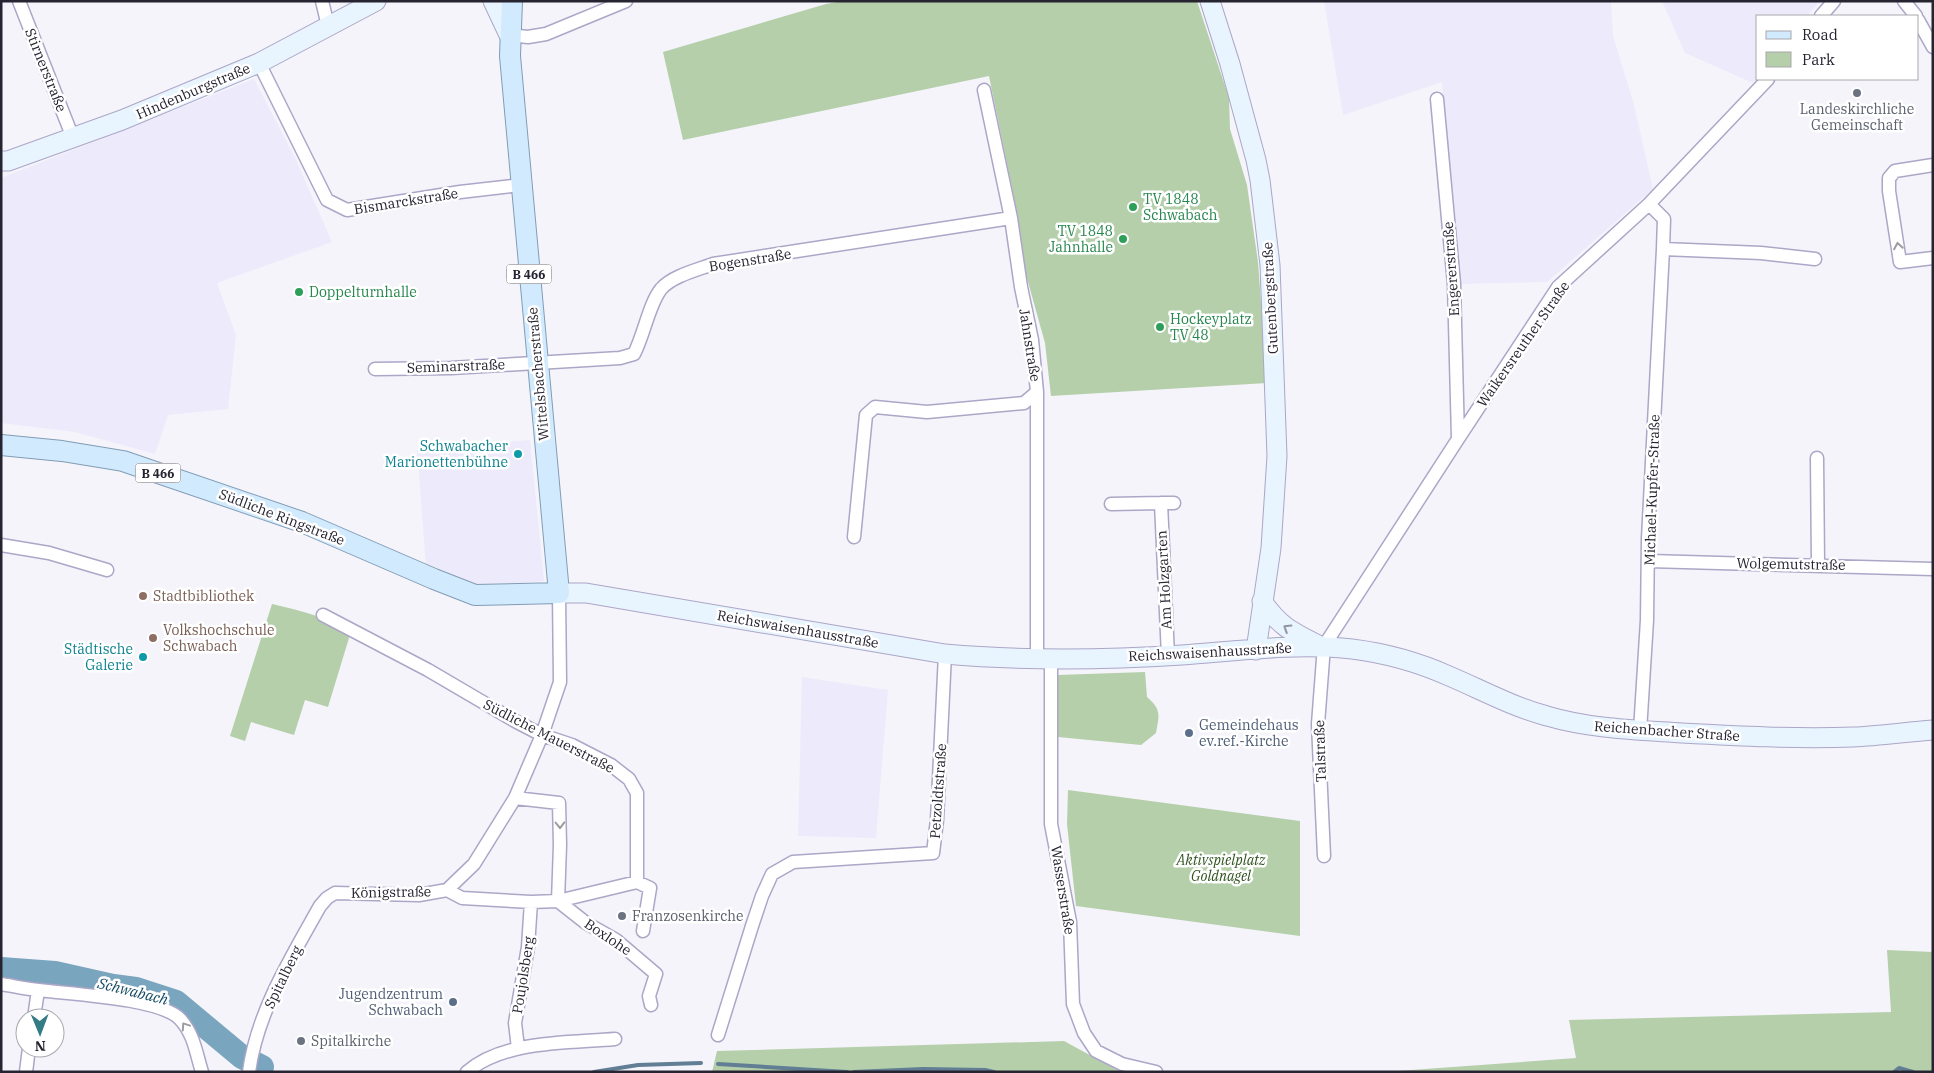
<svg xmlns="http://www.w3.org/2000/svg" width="1934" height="1073" viewBox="0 0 1934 1073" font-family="'IBM Plex Serif',serif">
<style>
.built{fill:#edeafb}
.green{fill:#b5cfaa}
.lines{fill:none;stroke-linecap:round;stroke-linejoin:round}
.stream{stroke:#617e94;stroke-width:4}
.river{stroke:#7aa5be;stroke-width:24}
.street-casing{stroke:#aca6c7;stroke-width:15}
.secondary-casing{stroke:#aca6c7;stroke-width:21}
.primary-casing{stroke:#829cb5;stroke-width:22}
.street{stroke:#fff;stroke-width:12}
.secondary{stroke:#e8f4fe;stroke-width:19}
.primary{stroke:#d1eafd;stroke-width:20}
.oneway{stroke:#9d9ca2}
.oneway2{stroke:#9196a2}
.worship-dot{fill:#6b7280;stroke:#fff;stroke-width:2}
.leisure-dot{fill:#2e9e5b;stroke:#fff;stroke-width:2}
.culture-dot{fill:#0f9aa8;stroke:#fff;stroke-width:2}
.education-dot{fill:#8d6e63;stroke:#fff;stroke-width:2}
.service-dot{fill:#5c6f8a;stroke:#fff;stroke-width:2}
.labels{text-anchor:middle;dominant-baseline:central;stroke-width:5;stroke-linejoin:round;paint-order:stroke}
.shield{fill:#fff;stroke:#67666f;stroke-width:1}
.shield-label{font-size:12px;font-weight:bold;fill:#262431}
.street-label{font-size:14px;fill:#262431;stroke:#fff}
.worship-label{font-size:14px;fill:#5b616d;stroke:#fff;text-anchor:start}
.leisure-label{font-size:14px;fill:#27864d;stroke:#fff;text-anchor:start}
.culture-label{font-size:14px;fill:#0d838f;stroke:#fff;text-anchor:end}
.education-label{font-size:14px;fill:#785e54;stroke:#fff;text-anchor:start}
.service-label{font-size:14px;fill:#4e5e75;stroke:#fff;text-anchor:start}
.park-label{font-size:14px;font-style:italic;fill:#2f511d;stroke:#fff}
.water-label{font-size:15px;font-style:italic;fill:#114964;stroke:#fff}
</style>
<rect width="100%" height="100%" fill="#f5f4fb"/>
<path class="built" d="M 1324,1 L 1611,1 L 1613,36 L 1633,101 L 1653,189 L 1547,282 L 1456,284 L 1442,82 L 1343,115 Z
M 1662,1 L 1820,1 L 1807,16 L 1758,16 L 1758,77 L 1753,83 L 1685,53 Z
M 254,79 L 296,160 L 332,242 L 217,283 L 236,335 L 228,409 L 168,415 L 155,454 L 75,432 L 1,423 L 1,178 Z
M 530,440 L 544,581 L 478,586 L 426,565 L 417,450 Z
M 802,677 L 888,690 L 876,838 L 798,836 Z"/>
<path class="green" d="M 843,1 L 1197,1 L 1229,98 L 1230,129 L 1247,185 L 1258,262 L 1267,383 L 1051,396 L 1045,343 L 1025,271 L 1018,217 L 989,76 L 683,140 L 663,52 L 826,4 Z
M 272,604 C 297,610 323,616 346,628 L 349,638 L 328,707 L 305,700 L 294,735 L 251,722 L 245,741 L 230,736 Z
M 1145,672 L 1147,697 C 1162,710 1159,715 1156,733 L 1141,745 L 1058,737 L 1058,675 Z
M 1068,790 L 1300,821 L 1300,936 L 1076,906 L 1067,824 Z
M 1887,950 L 1933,952 L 1933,1072 L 1383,1072 L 1576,1058 L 1569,1020 L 1891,1012 Z
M 1064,1041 L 1121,1072 L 712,1072 L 717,1051 Z"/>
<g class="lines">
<path class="stream" d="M 718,1064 L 847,1072
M 262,1067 L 271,1072
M 594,1072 L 638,1065 L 701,1063
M 854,1072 L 923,1069 L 985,1070 L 994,1072
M 1894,1072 L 1899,1068 L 1913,1072"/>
<path class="river" d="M 1,969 L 55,973 L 113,986 L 136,989 L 176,1002 L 242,1057 L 262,1067"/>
<defs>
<path id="street" d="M 19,1 L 73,138
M 322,1 L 328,26
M 1904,1 L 1916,16
M 1821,16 L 1834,1
M 1918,20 L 1933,47
M 509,35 L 528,37 L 546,34 L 626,1
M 259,63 L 327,200 L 347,210 L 460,192 L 521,185
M 984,90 L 1011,218 L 1021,287 L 1032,340 L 1037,392 L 1037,659
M 1437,99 L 1454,284 L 1458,439
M 1933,165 L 1895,171 L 1889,178 L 1889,191 L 1900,262 L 1933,258
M 1663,249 L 1761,253 L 1815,259
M 375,369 L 451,368 L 620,358 L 634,354 C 644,335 649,304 661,289 C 672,276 697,270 713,264 L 1011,218
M 1817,458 L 1818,565
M 1111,504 L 1161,503
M 854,537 L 866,415 L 875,407 L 927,412 L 1024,403 L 1037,392
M 1,545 L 49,553 L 107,570
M 1649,561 L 1933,569
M 323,615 L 428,670 L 515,721 L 542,735 L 572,745 L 611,765 L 629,779 L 637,793 L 637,882
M 1168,656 L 1161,503 L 1174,503
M 1051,660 L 1051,824 L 1070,922 L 1073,1004 L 1084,1033 L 1096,1051 L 1122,1064 L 1156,1072
M 1640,731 L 1647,620 L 1648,539 L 1663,249 L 1664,219 L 1649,204
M 515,798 L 559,803 L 560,845 L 558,901
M 1324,856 L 1318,724 L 1324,646 L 1458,439 L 1558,287 L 1649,204 L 1768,79
M 447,890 L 474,864 L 515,798 L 542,735 L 560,682 L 559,593
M 447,890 L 462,898 L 531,902 L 558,901 L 637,882 L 650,888 L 643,931
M 558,901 L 586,923 L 616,940 L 656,974 L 649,996 L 651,1005
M 1,984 C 14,986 26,989 39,990 C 70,994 160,998 180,1019 C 194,1034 196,1053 202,1072
M 34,1018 L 38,990
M 718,1035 L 752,926 L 762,896 L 772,874 L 793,862 L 933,853 L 937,820 L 945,654
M 518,1048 L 515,1023 L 528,947 L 531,902
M 26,1072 L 29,1048
M 249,1072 C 257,1012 291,958 320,906 L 327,898 L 335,893 L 419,895 L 447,890
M 467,1072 C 504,1040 569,1043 615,1039"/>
<path id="secondary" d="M 493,1 L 509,35
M 1210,1 L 1230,64 L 1256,160 L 1260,180 L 1270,265 L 1277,456 L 1271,548 L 1256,650
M 1,161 L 8,161 L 122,120 L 259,63 L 376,1
M 559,593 L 586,593 L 945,654 C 1024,661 1103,660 1182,655 C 1238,651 1296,643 1352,649 C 1384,653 1420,663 1449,676 C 1482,690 1513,707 1547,716 C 1591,729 1637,730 1682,733 C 1738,736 1795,739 1853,737 C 1879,736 1906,732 1933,730
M 1262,601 C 1280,627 1292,632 1320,646"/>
<path id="primary" d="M 1,445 L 62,451 L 123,461 L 302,522 L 434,579 L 475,595 L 559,593 L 510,56 L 512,1"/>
</defs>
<use href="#street" class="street-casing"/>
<use href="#secondary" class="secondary-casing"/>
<use href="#primary" class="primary-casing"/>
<use href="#street" class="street"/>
<use href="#secondary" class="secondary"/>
<use href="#primary" class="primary"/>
</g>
<defs><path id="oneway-chevron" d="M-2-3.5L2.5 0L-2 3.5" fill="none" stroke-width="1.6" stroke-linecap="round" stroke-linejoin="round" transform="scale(1.25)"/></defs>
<g class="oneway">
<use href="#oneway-chevron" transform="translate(1898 246) rotate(-99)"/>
<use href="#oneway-chevron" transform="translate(560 825) rotate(89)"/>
<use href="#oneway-chevron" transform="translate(185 1026) rotate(-124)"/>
</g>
<use class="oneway2" href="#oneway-chevron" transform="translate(1287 628) rotate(-148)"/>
<g class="worship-dot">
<circle cx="1857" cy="93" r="5"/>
<circle cx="622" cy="916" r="5"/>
<circle cx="301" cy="1041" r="5"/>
</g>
<g class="leisure-dot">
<circle cx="1133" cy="207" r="5"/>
<circle cx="1123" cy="239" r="5"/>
<circle cx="299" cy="292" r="5"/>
<circle cx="1160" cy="327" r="5"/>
</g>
<g class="culture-dot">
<circle cx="518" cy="454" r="5"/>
<circle cx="143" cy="657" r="5"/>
</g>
<g class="education-dot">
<circle cx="143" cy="596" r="5"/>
<circle cx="153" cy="638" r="5"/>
</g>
<g class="service-dot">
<circle cx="1189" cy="733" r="5"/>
<circle cx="453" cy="1002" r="5"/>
</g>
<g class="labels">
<g class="shield">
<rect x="506.5" y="264.5" width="45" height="19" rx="4"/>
<rect x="135.5" y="463.5" width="45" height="19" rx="4"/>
</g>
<g class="shield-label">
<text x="529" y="274">B 466</text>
<text x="158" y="473">B 466</text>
</g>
<g class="street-label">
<text transform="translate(46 70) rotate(68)">Stirnerstraße</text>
<text transform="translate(193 91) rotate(-23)">Hindenburgstraße</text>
<text transform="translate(406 201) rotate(-9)">Bismarckstraße</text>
<text transform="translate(750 260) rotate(-9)">Bogenstraße</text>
<text transform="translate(1451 269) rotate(-94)">Engererstraße</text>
<text transform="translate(1270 298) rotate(-93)">Gutenbergstraße</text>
<text transform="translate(1523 344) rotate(-55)">Waikersreuther Straße</text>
<text transform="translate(1030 345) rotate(81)">Jahnstraße</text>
<text transform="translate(456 366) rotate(-2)">Seminarstraße</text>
<text transform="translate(538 374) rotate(-95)">Wittelsbacherstraße</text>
<text transform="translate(1652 490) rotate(-88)">Michael-Kupfer-Straße</text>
<text transform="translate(282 517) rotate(21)">Südliche Ringstraße</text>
<text transform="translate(1791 564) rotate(1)">Wolgemutstraße</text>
<text transform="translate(1164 580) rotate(-93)">Am Holzgarten</text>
<text transform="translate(798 629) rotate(10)">Reichswaisenhausstraße</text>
<text transform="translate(1210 652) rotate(-3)">Reichswaisenhausstraße</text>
<text transform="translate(1667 731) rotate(4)">Reichenbacher Straße</text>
<text transform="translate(549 736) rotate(27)">Südliche Mauerstraße</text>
<text transform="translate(1320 751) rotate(-92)">Talstraße</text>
<text transform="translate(938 791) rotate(-86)">Petzoldtstraße</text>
<text transform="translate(1063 890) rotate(81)">Wasserstraße</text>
<text transform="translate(391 892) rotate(-1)">Königstraße</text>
<text transform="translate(608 937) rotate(34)">Boxlohe</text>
<text transform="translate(523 975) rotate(-81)">Poujolsberg</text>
<text transform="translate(283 977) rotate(-64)">Spitalberg</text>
</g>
<g class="worship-label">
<text x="1857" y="109" text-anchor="middle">Landeskirchliche<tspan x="1857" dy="16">Gemeinschaft</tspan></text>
<text x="632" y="916">Franzosenkirche</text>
<text x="311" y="1041">Spitalkirche</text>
</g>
<g class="leisure-label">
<text x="1143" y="199">TV 1848<tspan x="1143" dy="16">Schwabach</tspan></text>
<text x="1113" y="231" text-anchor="end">TV 1848<tspan x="1113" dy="16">Jahnhalle</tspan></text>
<text x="309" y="292">Doppelturnhalle</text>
<text x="1170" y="319">Hockeyplatz<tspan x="1170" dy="16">TV 48</tspan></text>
</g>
<g class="culture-label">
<text x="508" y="446">Schwabacher<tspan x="508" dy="16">Marionettenbühne</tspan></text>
<text x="133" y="649">Städtische<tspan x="133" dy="16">Galerie</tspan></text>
</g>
<g class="education-label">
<text x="153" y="596">Stadtbibliothek</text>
<text x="163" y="630">Volkshochschule<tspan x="163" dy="16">Schwabach</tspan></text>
</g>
<g class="service-label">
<text x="1199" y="725">Gemeindehaus<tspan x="1199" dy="16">ev.ref.-Kirche</tspan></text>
<text x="443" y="994" text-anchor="end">Jugendzentrum<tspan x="443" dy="16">Schwabach</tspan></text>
</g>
<g class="park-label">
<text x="1221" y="860">Aktivspielplatz<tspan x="1221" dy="16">Goldnagel</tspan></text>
</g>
<g class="water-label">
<text transform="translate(133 991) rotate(14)">Schwabach</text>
</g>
</g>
<rect width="1934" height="1073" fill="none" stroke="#262431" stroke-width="5"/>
<rect x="1756" y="15" width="162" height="65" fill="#ffffff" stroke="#a8a7ad"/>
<rect x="1766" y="31" width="25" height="8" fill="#d1eafd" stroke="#a8a7ad"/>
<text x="1802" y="40" font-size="15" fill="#262431">Road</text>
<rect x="1766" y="52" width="25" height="15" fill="#b5cfaa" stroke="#a8a7ad"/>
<text x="1802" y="65" font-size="15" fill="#262431">Park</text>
<g transform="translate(40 1033) rotate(179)"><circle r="24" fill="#ffffff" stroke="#a8a7ad"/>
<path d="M0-4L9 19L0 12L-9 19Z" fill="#337b85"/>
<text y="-8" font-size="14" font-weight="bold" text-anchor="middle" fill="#262431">N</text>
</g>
</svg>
